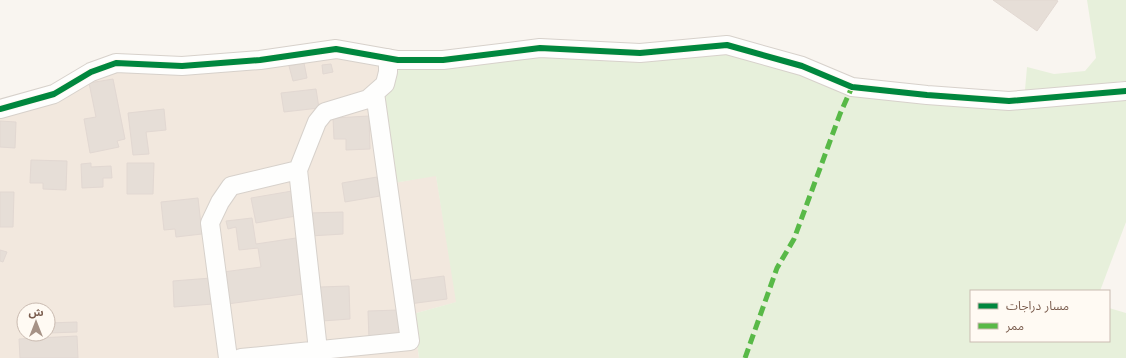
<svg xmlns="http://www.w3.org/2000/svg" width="1126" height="358" viewBox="0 0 1126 358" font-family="Jost,'Noto Sans Arabic',sans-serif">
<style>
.residential{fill:#f2e8de;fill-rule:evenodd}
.green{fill:#e7f0db}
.building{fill:#e6ded7;stroke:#e2d8d2}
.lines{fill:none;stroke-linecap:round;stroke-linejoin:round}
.minor-casing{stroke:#d7d1cb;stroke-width:20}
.minor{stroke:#fefefd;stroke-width:18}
.quiet{stroke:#58b947;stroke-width:5;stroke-dasharray:10 5;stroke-linecap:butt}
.cycleway-casing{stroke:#fffaf3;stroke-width:8}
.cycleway{stroke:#00873e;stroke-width:6}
</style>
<rect width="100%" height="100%" fill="#f9f5f0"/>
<path class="residential" d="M 336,49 L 400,67 L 392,85 L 394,183 L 436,175 L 457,302 L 413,314 L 419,358 L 0,358 L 0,109 L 91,72 ZM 24,310 L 48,310 L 48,334 L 24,334 Z"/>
<path class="green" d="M 1087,0 L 1126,0 L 1126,82 L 1121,81 L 1102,85 L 1025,90 L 1027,67 L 1054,74 L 1085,71 L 1096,58 Z
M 540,54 L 729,54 L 816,76 L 849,95 L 1010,110 L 1126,100 L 1126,222 L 1100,291 L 971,291 L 971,341 L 1109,341 L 1109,308 L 1126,313 L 1126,358 L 419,358 L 413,314 L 456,302 L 436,176 L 394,183 L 381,96 L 392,85 L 400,67 Z"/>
<path class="building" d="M 993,0 L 1056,0 L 1058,1 L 1037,31 Z
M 304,63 L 307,78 L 293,81 L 289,66 Z
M 331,64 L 333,72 L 323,74 L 322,65 Z
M 113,79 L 125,139 L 117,141 L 119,147 L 90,153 L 84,119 L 96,117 L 89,83 Z
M 316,89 L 319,108 L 284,112 L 281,93 Z
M 164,109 L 166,130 L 146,132 L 149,154 L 133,155 L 128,113 Z
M 369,116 L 370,149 L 346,150 L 346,139 L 334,139 L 333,118 Z
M 0,121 L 16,122 L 15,148 L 0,147 Z
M 31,160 L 67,161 L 66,190 L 43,189 L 43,183 L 30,183 Z
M 91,163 L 91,167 L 111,166 L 112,178 L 103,178 L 103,187 L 82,188 L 81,164 Z
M 127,163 L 154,163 L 153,194 L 127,194 Z
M 377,177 L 380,196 L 345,202 L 342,183 Z
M 292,191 L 296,216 L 256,223 L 251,198 Z
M 0,192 L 14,192 L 13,227 L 0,227 Z
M 198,198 L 202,234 L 176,237 L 175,229 L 164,230 L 161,202 Z
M 343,212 L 343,234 L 310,236 L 309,213 Z
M 252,218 L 256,244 L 296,238 L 303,294 L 227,304 L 223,272 L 261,267 L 258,248 L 239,250 L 236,227 L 228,229 L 226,221 Z
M 0,250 L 7,252 L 3,262 L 0,261 Z
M 444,276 L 447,299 L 409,304 L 406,281 Z
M 211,278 L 213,304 L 174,307 L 173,281 Z
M 349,286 L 350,319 L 322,321 L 320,287 Z
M 399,310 L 400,339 L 369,340 L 368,311 Z
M 77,322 L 77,332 L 49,333 L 48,323 Z
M 77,336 L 78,358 L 20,358 L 19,339 Z"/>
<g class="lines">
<defs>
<path id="minor" d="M 0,109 L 54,94 L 91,72 L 116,63 L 182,66 L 260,60 L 336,49 L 398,60 L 443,60 L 540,48 L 640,53 L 727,45 L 802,66 L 852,87 L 927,95 L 1009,101 L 1126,91
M 228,358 L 210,223 L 220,202 L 231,186 L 298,170
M 241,358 L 410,341 L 375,93
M 321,358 L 318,350 L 298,170 L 317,122 L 325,112 L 368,99 L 385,84 L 388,72 L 388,58"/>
</defs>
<use href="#minor" class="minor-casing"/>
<use href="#minor" class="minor"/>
<path class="quiet" d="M 745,358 L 777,268 L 794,239 L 840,114 L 852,87"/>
<defs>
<path id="cycleway" d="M 0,109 L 54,94 L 91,72 L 116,63 L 182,66 L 260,60 L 336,49 L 398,60 L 443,60 L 540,48 L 640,53 L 727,45 L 802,66 L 852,87 L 927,95 L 1009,101 L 1126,91"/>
</defs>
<use href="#cycleway" class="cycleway-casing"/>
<use href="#cycleway" class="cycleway"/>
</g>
<rect x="970" y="290" width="140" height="52" fill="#fffaf3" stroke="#cabbb1"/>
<rect x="978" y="303" width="20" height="6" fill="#00873e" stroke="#cabbb1"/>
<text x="1006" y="310" font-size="12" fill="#7a5c4d">مسار دراجات</text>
<rect x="978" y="323" width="20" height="6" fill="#58b947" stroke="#cabbb1"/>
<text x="1006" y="330" font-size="12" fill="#7a5c4d">ممر</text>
<g transform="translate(36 322)"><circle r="19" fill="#fffaf3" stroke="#cabbb1"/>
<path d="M0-3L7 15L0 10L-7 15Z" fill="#a69286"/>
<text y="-6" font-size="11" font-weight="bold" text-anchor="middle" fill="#7a5c4d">ش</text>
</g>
</svg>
